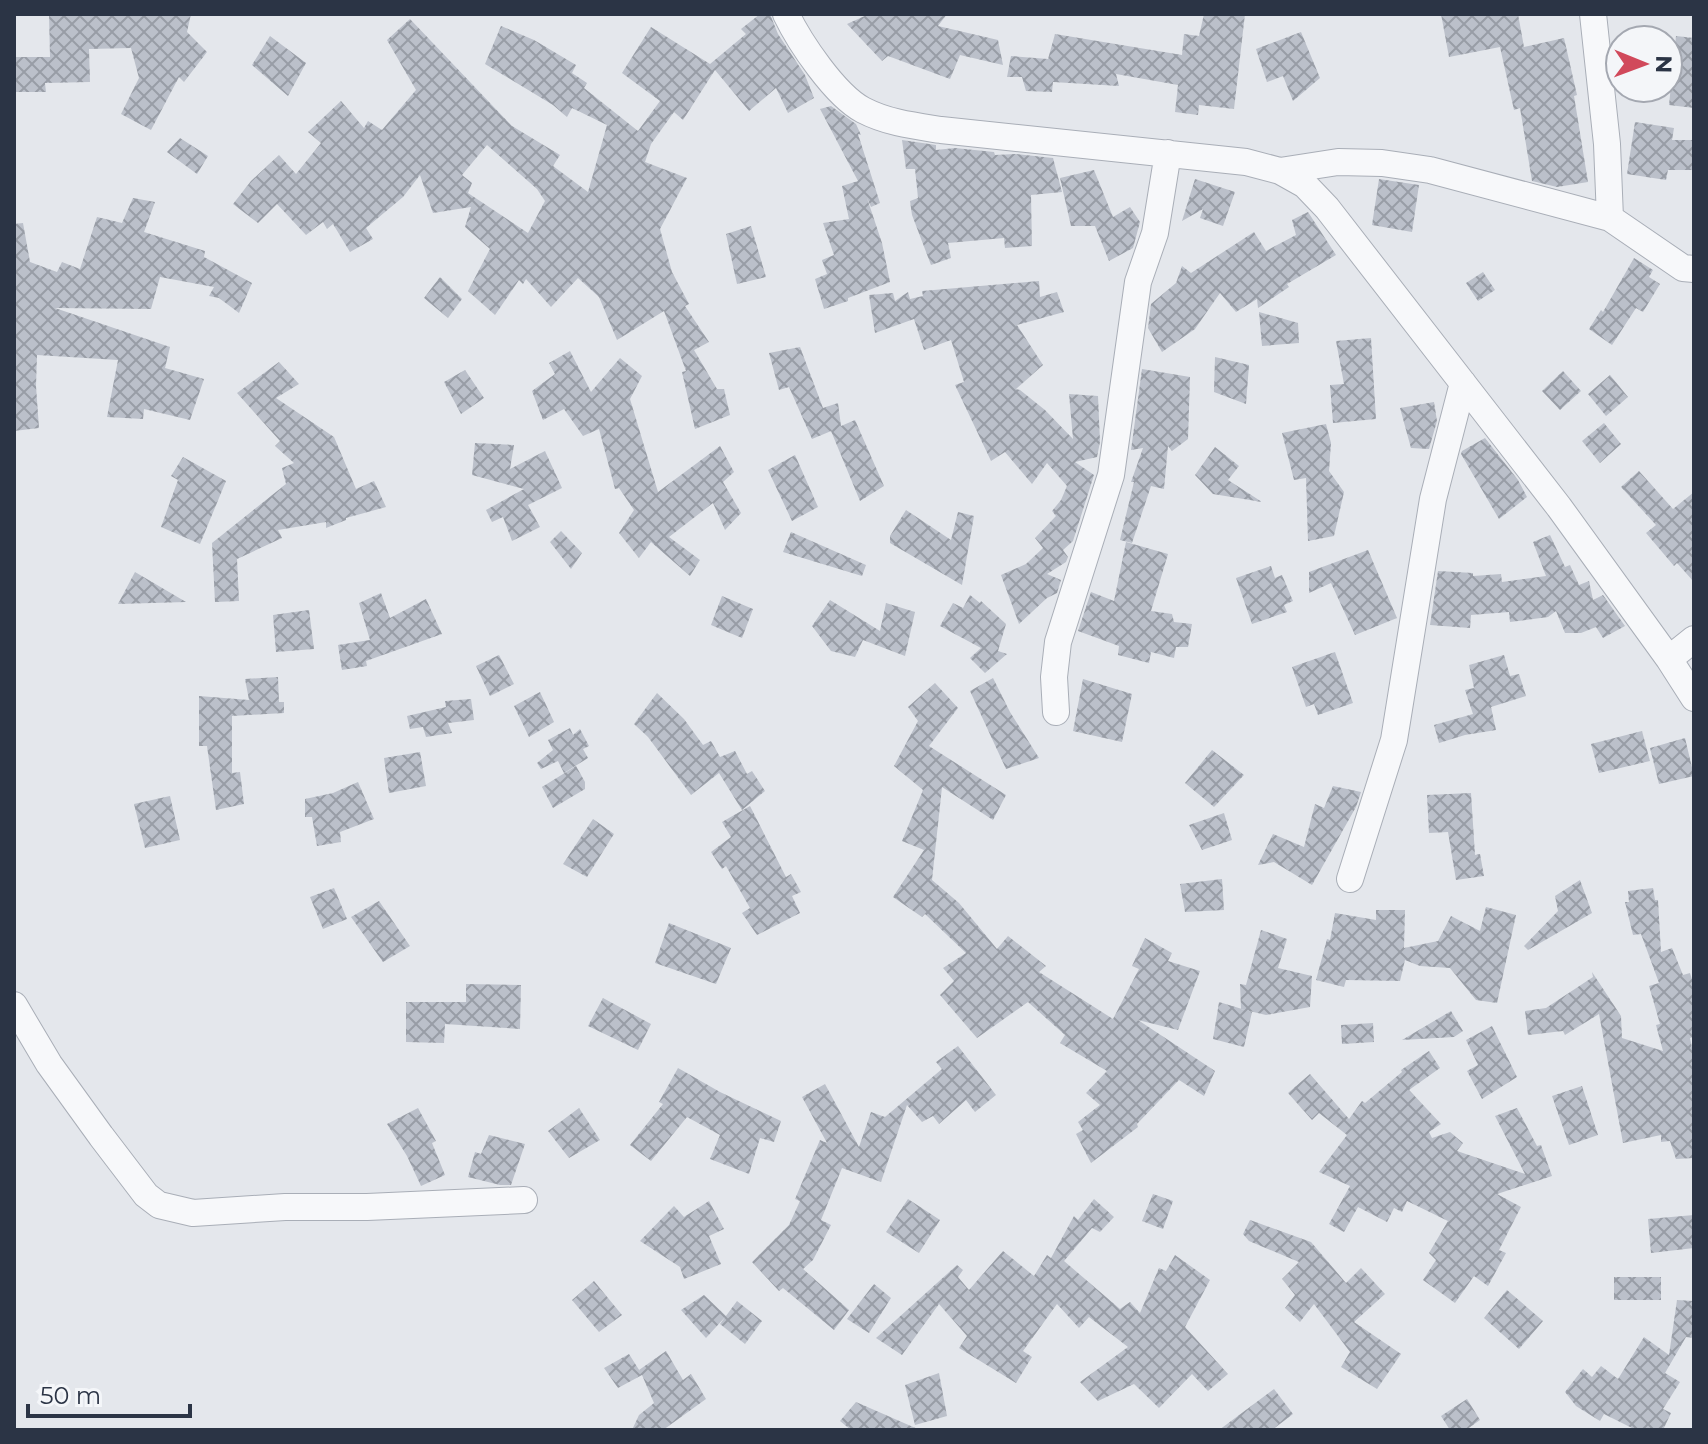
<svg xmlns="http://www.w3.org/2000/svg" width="1708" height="1444" viewBox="0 0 1708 1444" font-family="Montserrat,sans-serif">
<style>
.building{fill:url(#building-cross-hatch);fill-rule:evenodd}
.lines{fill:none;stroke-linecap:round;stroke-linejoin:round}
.minor-casing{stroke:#a9aeb7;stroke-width:28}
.minor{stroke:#f7f8fa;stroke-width:26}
</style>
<defs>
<pattern id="building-cross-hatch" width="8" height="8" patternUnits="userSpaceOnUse" patternTransform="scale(2)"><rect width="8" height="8" fill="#bbc0ca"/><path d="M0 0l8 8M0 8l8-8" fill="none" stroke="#989da6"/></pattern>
</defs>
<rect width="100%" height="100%" fill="#e4e7ec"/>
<path class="building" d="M 49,14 L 191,14 L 187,32 L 207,52 L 184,82 L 179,77 L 151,130 L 121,114 L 139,78 L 131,48 L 89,49 L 90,82 L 45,83 L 46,92 L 14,92 L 14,57 L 50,57 Z
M 760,14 L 770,14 L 778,34 L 805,75 L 814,98 L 788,113 L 776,88 L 749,111 L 715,70 L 683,120 L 674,112 L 651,144 L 645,162 L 687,178 L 660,229 L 672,272 L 689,304 L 685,306 L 709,342 L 694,350 L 717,389 L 724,389 L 730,415 L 695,429 L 682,372 L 686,371 L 664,311 L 617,340 L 599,297 L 578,278 L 551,307 L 526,279 L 523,284 L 519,280 L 495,315 L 468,291 L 490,249 L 465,227 L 471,207 L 433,213 L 420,175 L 403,197 L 366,228 L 373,239 L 350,252 L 333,224 L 327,229 L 323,222 L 306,235 L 277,204 L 258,223 L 233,204 L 251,181 L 279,155 L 296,174 L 321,143 L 308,132 L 341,101 L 364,128 L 368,121 L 382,130 L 416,90 L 387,40 L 410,19 L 512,126 L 560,155 L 553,166 L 588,192 L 607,125 L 572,108 L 567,117 L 553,105 L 485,64 L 501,26 L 534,40 L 576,65 L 572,73 L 587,83 L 584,88 L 638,131 L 660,101 L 622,73 L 651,27 L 710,64 L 746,34 L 741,29 ZM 487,145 L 537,189 L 545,201 L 528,233 L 468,193 L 472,183 L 462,175 Z
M 869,14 L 947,14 L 938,26 L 998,40 L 1003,65 L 960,55 L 950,79 L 888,56 L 882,61 L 847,24 Z
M 1204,14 L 1245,14 L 1234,109 L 1199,105 L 1198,115 L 1175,112 L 1178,85 L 1116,74 L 1119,86 L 1053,82 L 1052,92 L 1026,91 L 1022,77 L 1007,77 L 1011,56 L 1048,59 L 1055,34 L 1182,55 L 1184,34 L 1199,36 Z
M 1441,14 L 1518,14 L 1524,47 L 1564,38 L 1577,95 L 1574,96 L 1588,182 L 1557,187 L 1532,181 L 1520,108 L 1514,110 L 1500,47 L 1449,57 Z
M 1301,32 L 1320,78 L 1293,101 L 1283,76 L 1267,82 L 1256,49 Z
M 270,36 L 306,63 L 288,96 L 252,65 Z
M 1676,36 L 1694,38 L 1694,108 L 1669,105 Z
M 831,106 L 856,124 L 861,135 L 858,134 L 880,203 L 871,207 L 867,198 L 882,243 L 890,282 L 848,298 L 848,301 L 824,309 L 815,279 L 827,274 L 822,260 L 834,255 L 823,223 L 849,219 L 842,186 L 858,181 L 820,109 Z
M 1635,122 L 1674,128 L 1672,140 L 1694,140 L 1694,170 L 1668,170 L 1666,180 L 1627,174 Z
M 180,138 L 208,156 L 197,174 L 167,152 Z
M 902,140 L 936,145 L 936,150 L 955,148 L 994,152 L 995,155 L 1015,154 L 1053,158 L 1062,192 L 1031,195 L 1032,246 L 1005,248 L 1004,238 L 948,243 L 951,258 L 931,265 L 912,215 L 910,201 L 918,198 L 915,169 L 906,169 Z
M 1094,170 L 1113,217 L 1130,207 L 1140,222 L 1133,248 L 1109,261 L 1095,226 L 1071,226 L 1060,178 Z
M 1195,179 L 1235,192 L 1223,226 L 1200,218 L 1203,209 L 1182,221 Z
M 1379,179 L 1419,185 L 1412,232 L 1372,225 Z
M 133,198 L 155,202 L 144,232 L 205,251 L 204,257 L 252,283 L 239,313 L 219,298 L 209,296 L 214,287 L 160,277 L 151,309 L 55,308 L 170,347 L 165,368 L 204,379 L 190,420 L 144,409 L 143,419 L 107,417 L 118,360 L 37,355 L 36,386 L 39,428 L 14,431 L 14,224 L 23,223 L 30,262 L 57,272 L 62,262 L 80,269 L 97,217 L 122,223 Z
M 1308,212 L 1336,255 L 1287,284 L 1289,287 L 1258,308 L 1257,299 L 1236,312 L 1220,293 L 1195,329 L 1162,352 L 1148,328 L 1151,304 L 1176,283 L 1182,266 L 1191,273 L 1254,232 L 1266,251 L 1296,235 L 1292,220 Z
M 751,226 L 766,277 L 737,284 L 726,234 Z
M 1634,258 L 1653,270 L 1649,277 L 1660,284 L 1643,312 L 1636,308 L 1612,345 L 1589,329 L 1601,310 L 1603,312 Z
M 1483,272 L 1495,290 L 1478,301 L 1466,283 Z
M 440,277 L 462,299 L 448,318 L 424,298 Z
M 1039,281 L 1040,297 L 1057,292 L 1064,312 L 1017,325 L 1043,365 L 1016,389 L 1020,390 L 1045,410 L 1073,439 L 1069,394 L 1098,396 L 1100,442 L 1097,457 L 1075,462 L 1094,475 L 1073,541 L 1063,550 L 1068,557 L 1066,562 L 1047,574 L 1061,580 L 1057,593 L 1047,598 L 1019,624 L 1001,575 L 1026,564 L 1043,548 L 1035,538 L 1056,516 L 1052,511 L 1061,500 L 1067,486 L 1047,463 L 1032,484 L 1005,452 L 991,461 L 955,385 L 964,382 L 951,340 L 924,350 L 914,319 L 875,333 L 869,295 L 893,293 L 895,301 L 908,292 L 910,299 L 923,296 L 922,291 Z
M 1259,312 L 1298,323 L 1299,343 L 1262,346 Z
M 1371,338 L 1376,419 L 1333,423 L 1330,385 L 1344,384 L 1336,341 Z
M 800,347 L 823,408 L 838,403 L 841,426 L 855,420 L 884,486 L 860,501 L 831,431 L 836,429 L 812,439 L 789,387 L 779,390 L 769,353 Z
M 570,351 L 591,392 L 620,358 L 642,376 L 630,399 L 658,492 L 720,446 L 734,472 L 723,482 L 741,513 L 725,530 L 713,503 L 669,537 L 700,560 L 690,576 L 651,542 L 639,558 L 619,533 L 634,510 L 619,488 L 615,489 L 599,429 L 583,436 L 564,409 L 543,420 L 532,391 L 555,374 L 549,363 Z
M 1215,357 L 1249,365 L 1246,404 L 1214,392 Z
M 279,362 L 299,384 L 276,398 L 334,437 L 356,489 L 374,481 L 386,507 L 346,518 L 346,520 L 326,528 L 326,522 L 278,530 L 282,538 L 237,559 L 239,601 L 215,602 L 212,543 L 286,484 L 282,468 L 294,463 L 275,446 L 280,441 L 237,393 Z
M 1142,369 L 1190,377 L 1188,439 L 1172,451 L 1168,446 L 1164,489 L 1151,486 L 1132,543 L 1120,540 L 1134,482 L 1131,482 L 1143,448 L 1131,450 Z
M 465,370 L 484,398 L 461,414 L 444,382 Z
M 1563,371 L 1581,391 L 1560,410 L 1542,391 Z
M 1610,375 L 1628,397 L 1606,416 L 1588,394 Z
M 1434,402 L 1437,421 L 1429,449 L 1411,448 L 1400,408 Z
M 1604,423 L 1621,444 L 1600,463 L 1582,441 Z
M 1326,424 L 1331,443 L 1329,471 L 1344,492 L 1334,536 L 1308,541 L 1306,478 L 1294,480 L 1282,433 Z
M 1485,438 L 1518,480 L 1527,497 L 1499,519 L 1461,454 L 1462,451 Z
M 475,443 L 514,445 L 510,469 L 545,451 L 562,488 L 528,505 L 540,527 L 512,541 L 503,517 L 492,522 L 486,510 L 524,489 L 472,475 Z
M 1215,447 L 1239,466 L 1228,480 L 1262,502 L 1213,494 L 1195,475 Z
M 795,455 L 818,507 L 792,521 L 768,470 Z
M 183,457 L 226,481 L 200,544 L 161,527 L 178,480 L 171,476 Z
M 1639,471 L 1673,509 L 1694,492 L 1694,582 L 1677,563 L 1674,566 L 1646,533 L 1656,525 L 1621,487 Z
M 906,510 L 951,540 L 958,512 L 974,516 L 962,585 L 890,543 L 890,536 Z
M 561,531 L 582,553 L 571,569 L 550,542 Z
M 791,532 L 866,565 L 862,576 L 783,552 Z
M 1550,535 L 1565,567 L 1570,565 L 1579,585 L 1589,581 L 1593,600 L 1603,595 L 1625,626 L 1603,638 L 1596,627 L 1581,633 L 1565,633 L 1556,611 L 1548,617 L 1510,622 L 1509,612 L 1471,615 L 1470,628 L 1430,625 L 1438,571 L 1473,573 L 1473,576 L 1501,574 L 1502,582 L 1546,576 L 1533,542 Z
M 1126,542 L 1168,554 L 1151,611 L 1172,614 L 1174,622 L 1192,624 L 1188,647 L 1176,647 L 1174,658 L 1151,652 L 1149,663 L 1118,655 L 1119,646 L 1078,631 L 1091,592 L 1114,601 Z
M 1368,550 L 1397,618 L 1355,635 L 1331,583 L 1309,593 L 1309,572 Z
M 1271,566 L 1275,578 L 1282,575 L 1293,601 L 1284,605 L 1287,612 L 1252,624 L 1236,578 Z
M 135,572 L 186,602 L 118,604 Z
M 381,593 L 390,618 L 426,599 L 442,634 L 366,661 L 367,666 L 342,670 L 338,645 L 370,640 L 359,603 Z
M 970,595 L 980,603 L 981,601 L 1006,624 L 998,651 L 1007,654 L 985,673 L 970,658 L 981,648 L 940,626 L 953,603 L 963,608 Z
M 722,596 L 753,609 L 742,638 L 711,625 Z
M 830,600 L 880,631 L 886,603 L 915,612 L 905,656 L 863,640 L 855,657 L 831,651 L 812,626 Z
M 309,610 L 314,649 L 276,652 L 273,615 Z
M 1335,652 L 1353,703 L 1318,715 L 1314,704 L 1306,707 L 1292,667 Z
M 499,655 L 514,684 L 490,696 L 476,666 Z
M 1504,655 L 1510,676 L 1519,674 L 1526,696 L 1491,707 L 1496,730 L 1465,735 L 1439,743 L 1434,725 L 1473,714 L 1465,690 L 1474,688 L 1469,665 Z
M 278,677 L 279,702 L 284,702 L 284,713 L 232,716 L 232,773 L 240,772 L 244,804 L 216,810 L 207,746 L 199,746 L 199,696 L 249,700 L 245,679 Z
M 993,678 L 1010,712 L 1039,758 L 1006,769 L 970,691 Z
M 1083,679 L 1132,694 L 1122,742 L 1073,731 Z
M 935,683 L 958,708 L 929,746 L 1006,795 L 993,820 L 942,787 L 932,880 L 959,903 L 997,949 L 1008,936 L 1046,966 L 1039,972 L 1113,1019 L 1139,969 L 1132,966 L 1145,938 L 1172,953 L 1168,961 L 1200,971 L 1178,1030 L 1138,1020 L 1215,1071 L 1204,1096 L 1179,1080 L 1137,1124 L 1138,1127 L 1091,1163 L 1076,1134 L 1083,1130 L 1078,1122 L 1100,1105 L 1086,1093 L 1107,1071 L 1060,1043 L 1065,1035 L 1028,1002 L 977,1038 L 940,995 L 954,981 L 943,968 L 966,953 L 925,914 L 922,917 L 893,897 L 924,850 L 902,841 L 923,790 L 894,766 L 918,721 L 908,707 Z
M 540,692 L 554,722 L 529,737 L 514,706 Z
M 657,693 L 684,719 L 703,745 L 711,741 L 720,757 L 735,751 L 747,774 L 752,771 L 765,791 L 742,810 L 719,773 L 691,795 L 648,737 L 634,724 Z
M 471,699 L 474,720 L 448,723 L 452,733 L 426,737 L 423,727 L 410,729 L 407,716 L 446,707 L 445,701 Z
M 570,728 L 573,735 L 580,729 L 589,746 L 583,749 L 588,758 L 564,773 L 558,761 L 541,769 L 537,763 L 553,750 L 548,740 Z
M 1642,731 L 1650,761 L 1599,773 L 1591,744 Z
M 1685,738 L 1694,776 L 1659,784 L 1650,748 Z
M 1212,750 L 1244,775 L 1214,807 L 1185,783 Z
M 420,752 L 426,786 L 389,793 L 384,758 Z
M 576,766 L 585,782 L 585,789 L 553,808 L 542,787 Z
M 358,782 L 374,819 L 340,832 L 341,842 L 317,846 L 312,817 L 305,817 L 305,799 L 333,793 Z
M 1333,786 L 1361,792 L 1356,807 L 1312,885 L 1274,862 L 1258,865 L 1273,834 L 1304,847 L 1315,804 L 1324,808 Z
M 1471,793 L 1475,855 L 1480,854 L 1484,876 L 1456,880 L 1448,832 L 1429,833 L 1427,795 Z
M 170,796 L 180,840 L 145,848 L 134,804 Z
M 750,806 L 786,877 L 791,874 L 801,892 L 792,896 L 800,913 L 757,935 L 742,913 L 750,908 L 726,866 L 722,869 L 711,852 L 731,837 L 722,822 Z
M 1224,813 L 1232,840 L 1202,850 L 1189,825 Z
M 593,819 L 614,834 L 587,877 L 563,864 Z
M 1222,879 L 1224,910 L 1185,912 L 1180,884 Z
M 1580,880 L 1592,913 L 1528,950 L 1524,946 L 1558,911 L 1555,896 Z
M 334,888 L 347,919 L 323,929 L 310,897 Z
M 1653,888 L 1655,900 L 1658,900 L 1661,952 L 1672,948 L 1683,975 L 1690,973 L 1694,986 L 1694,1037 L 1690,1038 L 1694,1057 L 1694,1158 L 1676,1159 L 1670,1141 L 1661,1142 L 1661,1135 L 1623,1143 L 1599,1014 L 1565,1035 L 1563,1031 L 1528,1035 L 1525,1011 L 1546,1008 L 1593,977 L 1592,972 L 1621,1016 L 1622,1038 L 1663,1051 L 1656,1025 L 1660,1024 L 1649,986 L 1659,983 L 1641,934 L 1633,935 L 1625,902 L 1629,902 L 1628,891 Z
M 379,901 L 410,946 L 383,962 L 351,917 Z
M 1486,907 L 1516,915 L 1497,1003 L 1476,1000 L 1450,968 L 1420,966 L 1405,960 L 1400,981 L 1346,980 L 1344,987 L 1316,980 L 1327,939 L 1330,940 L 1335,913 L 1376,920 L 1376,910 L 1405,910 L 1404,948 L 1438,941 L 1451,916 L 1480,931 Z
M 669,923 L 731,948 L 716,984 L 655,963 Z
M 1261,930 L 1287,939 L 1278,968 L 1312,976 L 1310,1007 L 1266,1015 L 1241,1009 L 1240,984 L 1246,985 Z
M 466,984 L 521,985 L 520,1029 L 445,1024 L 444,1043 L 406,1042 L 406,1002 L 466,1002 Z
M 603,998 L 651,1024 L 638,1050 L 588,1026 Z
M 1219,1002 L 1252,1012 L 1244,1047 L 1213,1039 Z
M 1451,1011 L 1463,1031 L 1454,1037 L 1402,1040 Z
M 1373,1023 L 1374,1042 L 1342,1044 L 1341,1025 Z
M 1492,1026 L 1517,1077 L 1482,1099 L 1467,1071 L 1478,1065 L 1466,1040 Z
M 958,1046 L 996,1095 L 975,1112 L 966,1100 L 939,1124 L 933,1116 L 922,1122 L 907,1105 L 881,1182 L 842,1168 L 821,1220 L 831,1225 L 813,1260 L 803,1269 L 849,1310 L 834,1330 L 783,1288 L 779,1291 L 752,1262 L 789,1225 L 800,1201 L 795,1199 L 820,1140 L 827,1143 L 802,1097 L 825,1084 L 859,1147 L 871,1112 L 885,1117 L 942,1069 L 936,1062 Z
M 1429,1051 L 1440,1068 L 1409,1090 L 1441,1124 L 1429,1132 L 1432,1138 L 1450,1132 L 1463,1143 L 1457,1151 L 1525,1174 L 1495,1116 L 1517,1108 L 1537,1146 L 1541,1145 L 1552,1176 L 1497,1194 L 1521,1207 L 1499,1250 L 1506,1253 L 1488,1286 L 1474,1276 L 1455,1303 L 1423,1280 L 1436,1260 L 1429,1253 L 1448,1221 L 1407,1201 L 1402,1212 L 1394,1208 L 1387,1222 L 1358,1207 L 1344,1232 L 1329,1224 L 1350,1186 L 1319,1172 L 1347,1135 L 1319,1113 L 1312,1120 L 1288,1093 L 1310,1074 L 1349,1119 L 1362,1101 L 1365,1103 L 1402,1072 L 1401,1070 Z
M 678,1068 L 720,1092 L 781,1121 L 774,1142 L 760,1138 L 749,1174 L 710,1159 L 720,1135 L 687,1117 L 651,1161 L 630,1145 L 663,1104 L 659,1102 Z
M 1582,1086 L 1598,1135 L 1569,1145 L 1552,1096 Z
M 418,1108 L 436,1141 L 432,1143 L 445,1175 L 421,1186 L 407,1156 L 387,1124 Z
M 579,1108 L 600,1140 L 569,1158 L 548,1131 Z
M 489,1135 L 525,1144 L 511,1185 L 500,1185 L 468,1177 L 475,1152 L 481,1154 Z
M 1153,1194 L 1173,1201 L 1163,1229 L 1142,1221 Z
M 908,1199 L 940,1220 L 919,1253 L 886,1232 Z
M 1094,1199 L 1114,1217 L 1100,1232 L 1092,1228 L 1064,1261 L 1120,1309 L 1130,1302 L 1140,1313 L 1159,1268 L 1166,1271 L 1175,1255 L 1210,1280 L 1185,1327 L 1228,1374 L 1208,1391 L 1192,1374 L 1159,1408 L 1134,1384 L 1098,1401 L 1080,1382 L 1128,1347 L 1089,1317 L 1079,1328 L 1057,1304 L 1023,1351 L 1032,1357 L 1016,1383 L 959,1348 L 967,1336 L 939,1304 L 902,1355 L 876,1338 L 957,1265 L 963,1270 L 958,1277 L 969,1290 L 1003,1251 L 1034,1276 L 1047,1255 L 1051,1258 L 1074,1216 L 1078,1220 Z
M 709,1201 L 724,1229 L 709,1236 L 721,1264 L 684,1279 L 680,1267 L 640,1241 L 674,1206 L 684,1217 Z
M 1694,1215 L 1694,1248 L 1651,1253 L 1648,1219 Z
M 1250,1220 L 1311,1242 L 1346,1283 L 1361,1268 L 1385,1294 L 1354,1322 L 1401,1354 L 1377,1389 L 1341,1367 L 1350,1352 L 1314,1304 L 1300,1322 L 1285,1308 L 1295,1295 L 1282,1279 L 1299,1262 L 1249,1241 L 1243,1234 Z
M 1614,1277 L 1661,1277 L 1661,1300 L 1614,1300 Z
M 594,1281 L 622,1315 L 599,1332 L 572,1300 Z
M 874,1284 L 891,1298 L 869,1333 L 847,1319 Z
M 1507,1290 L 1543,1321 L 1519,1349 L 1484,1318 Z
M 704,1295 L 726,1316 L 706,1338 L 681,1310 Z
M 1677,1300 L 1694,1301 L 1694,1338 L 1686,1337 L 1665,1373 L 1680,1382 L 1663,1409 L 1671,1413 L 1663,1430 L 1636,1430 L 1604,1414 L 1600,1421 L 1576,1406 L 1565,1392 L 1583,1369 L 1592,1377 L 1601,1366 L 1618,1379 L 1644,1337 L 1669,1355 Z
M 737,1301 L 762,1321 L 745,1344 L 720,1324 Z
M 666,1351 L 683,1380 L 691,1374 L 706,1399 L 663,1430 L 632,1430 L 639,1415 L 654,1403 L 642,1375 L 618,1388 L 604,1368 L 629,1354 L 641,1373 L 639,1370 Z
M 939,1373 L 947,1416 L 915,1425 L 905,1385 Z
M 1274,1389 L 1293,1414 L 1272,1430 L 1219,1430 Z
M 1467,1399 L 1480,1420 L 1466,1430 L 1450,1430 L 1441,1416 Z
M 856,1402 L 920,1430 L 851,1430 L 840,1421 Z"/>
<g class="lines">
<defs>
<path id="minor" d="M 786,14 C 800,43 835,95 863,110 C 888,123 915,126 941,130 L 1246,162 L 1280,171 L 1305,185 L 1327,208 L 1559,507 L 1669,659 L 1694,698
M 1593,14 L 1607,144 L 1610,218
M 1280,171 L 1338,162 L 1382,163 L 1430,170 L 1610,218 L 1683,268 L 1694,269
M 1669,659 L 1694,639
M 1056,712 L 1054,677 L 1058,642 L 1111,475 L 1138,282 L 1155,233 L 1168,153
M 1350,879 L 1394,740 L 1433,499 L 1463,383
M 14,1005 L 49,1064 L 101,1136 L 146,1195 L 159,1205 L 193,1213 L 285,1207 L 367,1207 L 524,1200"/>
</defs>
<use href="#minor" class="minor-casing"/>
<use href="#minor" class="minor"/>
</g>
<rect width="1708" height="1444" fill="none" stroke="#2b3445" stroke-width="32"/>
<g transform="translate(1644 64) rotate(91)"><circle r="38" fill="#f4f6f9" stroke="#a4a8b1" stroke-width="2"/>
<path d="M0-6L14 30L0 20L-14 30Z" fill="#d1495b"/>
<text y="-12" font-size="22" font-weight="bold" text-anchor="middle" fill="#2b3445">N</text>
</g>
<path d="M28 1404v12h162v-12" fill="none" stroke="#2b3445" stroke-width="4"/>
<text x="40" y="1404" font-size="24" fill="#2b3445" stroke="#f4f6f9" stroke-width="6" paint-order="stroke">50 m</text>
</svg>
